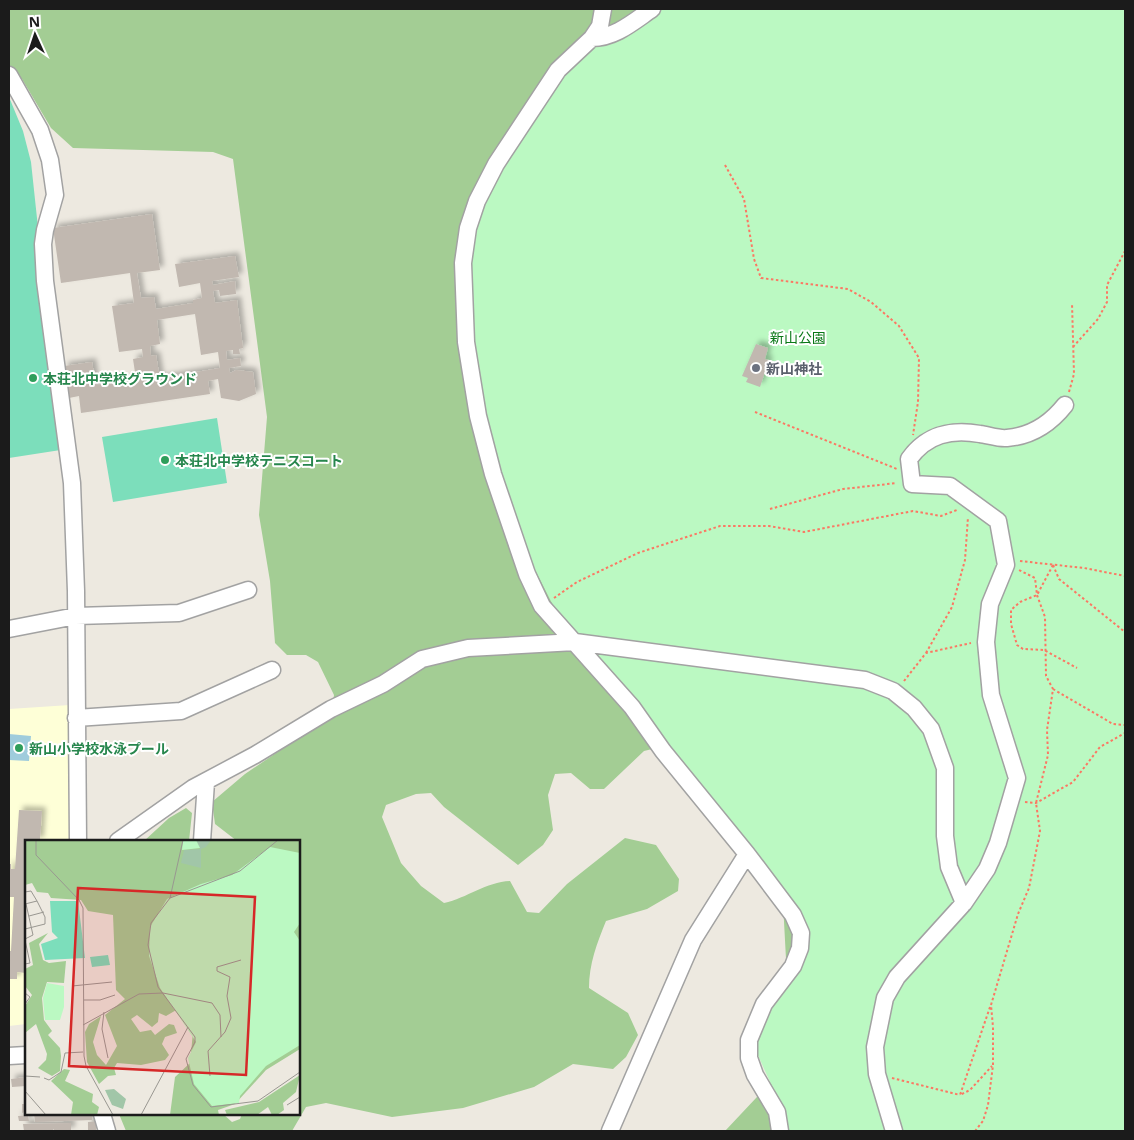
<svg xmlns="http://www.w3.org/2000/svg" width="1134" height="1140" viewBox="0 0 1134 1140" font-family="'Open Sans','Noto Sans JP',sans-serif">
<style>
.education{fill:#feffd7}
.forest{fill:#a3cd94}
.park{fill:#bbf9c2}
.pitch{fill:#7cdebb}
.water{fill:#9fccdc}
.building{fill:#c1b8b0;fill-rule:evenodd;filter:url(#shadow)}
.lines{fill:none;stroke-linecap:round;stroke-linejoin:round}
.minor-casing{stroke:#a2a2a2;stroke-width:19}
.path{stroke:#fb7863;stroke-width:2;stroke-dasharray:2.5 2.5;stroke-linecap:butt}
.minor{stroke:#fff;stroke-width:16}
.worship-dot{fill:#6b7280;stroke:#fff;stroke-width:2}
.leisure-dot{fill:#2e9e5b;stroke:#fff;stroke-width:2}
.labels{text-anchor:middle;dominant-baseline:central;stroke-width:4;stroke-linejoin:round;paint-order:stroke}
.park-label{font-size:14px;fill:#0a7817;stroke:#fff}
.worship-label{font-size:14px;font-weight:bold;fill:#5b616d;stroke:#fff;text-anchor:start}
.leisure-label{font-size:14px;font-weight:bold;fill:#27864d;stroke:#fff;text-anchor:start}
.inset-road{fill:none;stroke:#999791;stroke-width:1}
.view{fill:#d62828;fill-opacity:0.15;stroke:#d62828;stroke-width:2.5}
.inset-edge{fill:none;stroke:#1b1b1b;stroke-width:2.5}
</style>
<defs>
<filter id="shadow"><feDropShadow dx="4" dy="-4" stdDeviation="2.5" flood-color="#0004"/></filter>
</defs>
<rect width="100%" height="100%" fill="#ede9e0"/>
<path class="education" d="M 70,705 L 71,841 L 26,841 L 26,1024 L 9,1026 L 9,709 Z"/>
<path class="forest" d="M 9,9 L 1125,9 L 1125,1131 L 725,1131 L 772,1081 L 786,959 L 782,884 L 681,742 L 644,751 L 604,789 L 590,789 L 571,773 L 555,774 L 548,795 L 553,830 L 543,845 L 518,865 L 444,807 L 431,793 L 416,794 L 386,805 L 382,817 L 401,863 L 421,886 L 444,903 C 467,898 486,882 510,881 L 527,912 L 539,913 L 567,884 L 625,838 L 656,845 L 679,879 L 678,891 L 647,909 L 606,921 C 597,943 589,964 589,988 L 628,1013 L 638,1035 L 626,1057 L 613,1069 L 573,1064 L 534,1087 L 463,1108 L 392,1117 L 326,1103 L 306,1107 L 292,1131 L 126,1131 L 119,1114 L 223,1114 L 232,1122 L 240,1119 L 242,1114 L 299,1114 L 299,841 L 237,841 L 215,824 L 212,802 L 245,774 L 331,716 L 334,695 L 318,662 L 306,655 L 287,655 L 275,643 L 270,581 L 259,515 L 267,417 L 233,159 L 213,152 L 73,148 L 51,128 L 22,79 L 9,78 Z
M 186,808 L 192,813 L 189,841 L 144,841 L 169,818 Z"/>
<path class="park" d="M 654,9 L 1125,9 L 1125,1131 L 786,1131 L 782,1108 L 756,1051 L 755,1043 L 803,925 L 557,613 L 532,564 L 478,416 L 465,263 L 479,201 L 560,71 L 592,38 Z"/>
<path class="pitch" d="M 9,97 L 23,131 L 31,162 L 39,237 L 67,449 L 9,458 Z
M 217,418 L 227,483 L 113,502 L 102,437 Z"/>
<path class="water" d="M 9,734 L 31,736 L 29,761 L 9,760 Z"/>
<path class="building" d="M 152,214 L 160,270 L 137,273 L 141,298 L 154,297 L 156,309 L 193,303 L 193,300 L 202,298 L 200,283 L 179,287 L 175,264 L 235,256 L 239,277 L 212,281 L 213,285 L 235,281 L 236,294 L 220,296 L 219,290 L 213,291 L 215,303 L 237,300 L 243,348 L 239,349 L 240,354 L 233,354 L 233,350 L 226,351 L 227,360 L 240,358 L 241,366 L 229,368 L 230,373 L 236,370 L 253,372 L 256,394 L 239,401 L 221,398 L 218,379 L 208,381 L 210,394 L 81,413 L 79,396 L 69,398 L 64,366 L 92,362 L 96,385 L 136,379 L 133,359 L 143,357 L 142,349 L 119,352 L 112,306 L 134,303 L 130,273 L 61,283 L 53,228 ZM 195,314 L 201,355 L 218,352 L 220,368 L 160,378 L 156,355 L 151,356 L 150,346 L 160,344 L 157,320 Z
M 756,344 L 768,348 L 765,359 L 769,360 L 760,387 L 746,382 L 748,378 L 742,376 Z
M 19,810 L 42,811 L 40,841 L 26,841 L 26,973 L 17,972 L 17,979 L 9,979 L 9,951 L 11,951 L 14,897 L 9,897 L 9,864 L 11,864 L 11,869 L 15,869 Z
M 26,1077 L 26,1086 L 12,1087 L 11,1079 Z
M 22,1104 L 26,1104 L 26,1112 L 22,1113 Z
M 34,1114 L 92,1114 L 92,1120 L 35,1122 Z
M 28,1115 L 29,1121 L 19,1121 L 18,1116 Z
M 88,1122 L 96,1122 L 96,1131 L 88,1131 Z
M 71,1123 L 71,1131 L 54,1131 L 54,1129 L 52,1131 L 24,1131 L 23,1124 Z"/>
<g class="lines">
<defs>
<path id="minor" d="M 603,9 L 600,26 L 592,38 L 558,70 L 496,164 L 477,201 L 468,228 L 463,263 L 466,342 L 478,416 L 493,474 L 527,574 L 542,606 L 632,707 L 663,751 L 747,854 L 793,915 L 801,933 L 800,948 L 793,966 L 764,1004 L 749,1040 L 749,1058 L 755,1075 L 777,1112 L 780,1131
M 592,38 C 615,38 633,22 652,9
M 9,75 L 40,130 L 50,160 L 55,195 L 45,230 L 43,244 L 45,281 L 72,483 L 76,591 L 78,841
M 9,629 L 76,616 L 179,613 L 248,590
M 76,718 L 181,711 L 272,670
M 118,841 L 193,788 L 255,755 L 331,709 L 383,684 L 422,659 L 468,648 L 575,642 L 865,680 L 893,691 L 914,708 L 931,729 L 945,768 L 945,836 L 949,867 L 964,903
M 202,841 L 206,782
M 9,1056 L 26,1055
M 102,1114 L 107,1131
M 610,1131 L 693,940 L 747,854
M 894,1131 L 877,1074 L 875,1047 L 885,998 L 897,977 L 964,903 L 987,869 L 998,843 L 1017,778 L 991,695 L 986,642 L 990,604 L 1006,565 L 998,521 L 950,486 L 912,484 L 909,459 C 927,434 951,429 980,434 C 988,435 999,439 1007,438 C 1032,436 1050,424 1065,405"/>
</defs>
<use href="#minor" class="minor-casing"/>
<path class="path" d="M 725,165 L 744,199 L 754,259 L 761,278 L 848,289 L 871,302 L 899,326 L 919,358 L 918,402 L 913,435
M 1073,347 L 1098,319 L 1107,302 L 1107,285 L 1125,251
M 1069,392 L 1074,374 L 1072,303
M 755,412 L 897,469
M 770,509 L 843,489 L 897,483
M 1020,561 L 1084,568 L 1125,576
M 1053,565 L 1037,595 L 1020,602 L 1011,610 L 1011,624 L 1017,645 L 1023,649 L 1044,650 L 1077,668
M 1053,565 L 1059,579 L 1125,632
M 554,598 L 577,582 L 638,553 L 720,526 L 769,526 L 804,532 L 913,511 L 941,516 L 957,510
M 926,653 L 952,607 L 965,560 L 968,517
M 904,681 L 926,653 L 971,643
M 1053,689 L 1113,724 L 1125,725
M 1025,802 L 1036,803 L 1073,782 L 1100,747 L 1125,733
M 990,1007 L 960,1095 L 970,1090 L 992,1066
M 892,1078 L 960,1095
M 975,1131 L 983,1121 L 988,1105 L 993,1065 L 993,1027 L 991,1005 L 1018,914 L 1029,888 L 1040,831 L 1036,803 L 1048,755 L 1047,730 L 1053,689 L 1046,676 L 1045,617 L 1037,595 L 1035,578 L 1019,570"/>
<use href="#minor" class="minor"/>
</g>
<circle class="worship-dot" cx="756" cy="368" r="5"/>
<g class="leisure-dot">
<circle cx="33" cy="378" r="5"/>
<circle cx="165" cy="460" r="5"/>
<circle cx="19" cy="748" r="5"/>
</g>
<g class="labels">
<g class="park-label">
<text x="798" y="337">新山公園</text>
</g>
<g class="worship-label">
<text x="766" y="368">新山神社</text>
</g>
<g class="leisure-label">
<text x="43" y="378">本荘北中学校グラウンド</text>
<text x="175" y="460">本荘北中学校テニスコート</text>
<text x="29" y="748">新山小学校水泳プール</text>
</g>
</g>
<g transform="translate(25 840)">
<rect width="275" height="275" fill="#ede9e0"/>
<path d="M 275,0 L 275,209 L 241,230 L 210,264 L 193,270 L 194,275 L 145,275 L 150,237 L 165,223 L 168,192 L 153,169 L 141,176 L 134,173 L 133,182 L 127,187 L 112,175 L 106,179 L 115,192 L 126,190 L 130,195 L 144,184 L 149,185 L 152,193 L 140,197 L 137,204 L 144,215 L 140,220 L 116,225 L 92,223 L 89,228 L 91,235 L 83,236 L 74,244 L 62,222 L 60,192 L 64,184 L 76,176 L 68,202 L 72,215 L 81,225 L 92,206 L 80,175 L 100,159 L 91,150 L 88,75 L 63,71 L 56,60 L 26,58 L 23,53 L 12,52 L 7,43 L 0,45 L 0,1 ZM 23,93 L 14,104 L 18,120 L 24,123 L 41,121 L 39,143 L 22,142 L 17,158 L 19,180 L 27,191 L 23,195 L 35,208 L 36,216 L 35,231 L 27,236 L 13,228 L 21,220 L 22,214 L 11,184 L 0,193 L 0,166 L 7,155 L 0,146 L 0,129 L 8,125 L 4,103 ZM 39,229 L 45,230 L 40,241 L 68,254 L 67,262 L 74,267 L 72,275 L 46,275 L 48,262 L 26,241 ZM 275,235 L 271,252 L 258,263 L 259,270 L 252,275 L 247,275 L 243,267 L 232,275 L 202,275 L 200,270 L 234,262 Z" fill="#a3cd94"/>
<path d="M 171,0 L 186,0 L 181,7 L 176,9 L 176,28 L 156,23 L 159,10 L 175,9 ZM 89,249 L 101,259 L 98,269 L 87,265 L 80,250 Z" fill="#a1c6a8"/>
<path d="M 158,0 L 171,0 L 175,8 L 157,10 ZM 245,7 L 275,13 L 275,83 L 269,92 L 275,101 L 275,205 L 241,226 L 215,256 L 214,263 L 187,266 L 169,244 L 163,218 L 171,202 L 135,148 L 124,116 L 125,87 L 142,59 L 176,44 L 207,35 ZM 22,143 L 39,146 L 39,167 L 35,180 L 20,180 L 18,158 Z" fill="#bbf9c2"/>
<path d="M 25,61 L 53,61 L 60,118 L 20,120 L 16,104 L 33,98 L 27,92 ZM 83,115 L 85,125 L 67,127 L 65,117 Z" fill="#7cdebb"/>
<path class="inset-road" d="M 11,0 L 11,15 L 54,60 L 58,68 L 59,216 L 61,226 L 88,275M 253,0 L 215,31 L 145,58 L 126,83 L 123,105 L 133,147 L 170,197 L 170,202 L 161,219 L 168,245 L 186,267 L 233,261 L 275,232M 0,52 L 6,51 L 12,61M 145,58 L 158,0M 0,64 L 12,61 L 20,77 L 20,84 L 0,89M 4,76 L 19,72M 0,99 L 8,95 L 1,64M 0,100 L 5,123 L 0,124M 47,146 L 87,142M 0,153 L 5,157 L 0,164M 59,160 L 75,160 L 90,155M 79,172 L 77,189 L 83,218M 58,185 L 114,154 L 138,153 L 187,163 L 195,175 L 196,197M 0,236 L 15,237M 185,236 L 183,211 L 200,192 L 206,178 L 202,156 L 205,137 L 192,131 L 192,127 L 216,120M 19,238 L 24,240 L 36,232 L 40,213 L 58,212M 0,251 L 21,275M 262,265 L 275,257M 116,275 L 163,187"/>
<path class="view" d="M 53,48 L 230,57 L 221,235 L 44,226 Z"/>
<rect width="275" height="275" class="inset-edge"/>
</g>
<rect width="1134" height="1140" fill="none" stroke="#1b1b1b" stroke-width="20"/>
<g transform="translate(35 35) rotate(357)" stroke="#ffffff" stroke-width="4" paint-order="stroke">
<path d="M0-4L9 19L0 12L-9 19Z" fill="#1b1b1b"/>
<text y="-8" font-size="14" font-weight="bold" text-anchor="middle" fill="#1b1b1b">N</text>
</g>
</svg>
